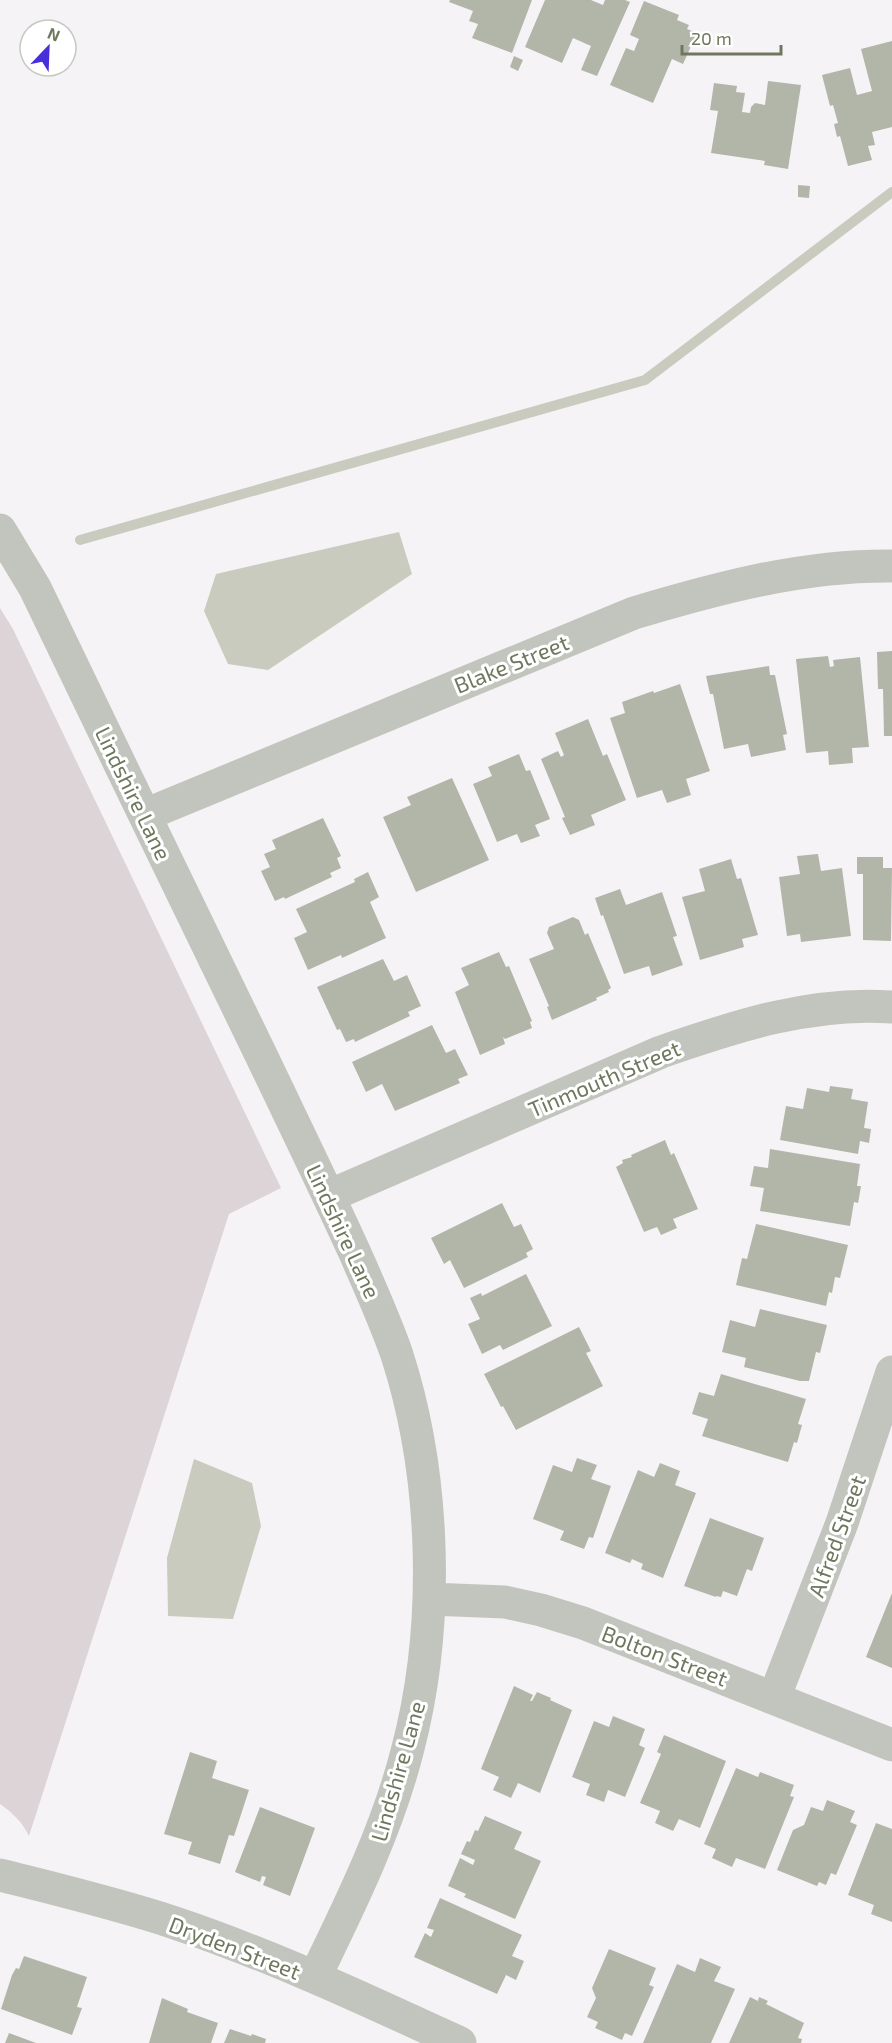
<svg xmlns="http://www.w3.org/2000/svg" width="892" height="2043" viewBox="0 0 892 2043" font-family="'Exo 2',sans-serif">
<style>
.green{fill:#ddd4d8}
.water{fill:#c8cbbd}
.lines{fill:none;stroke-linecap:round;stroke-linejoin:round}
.stream{stroke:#c8cbbd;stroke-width:10}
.building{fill:#b2b6a9}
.minor{stroke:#c2c5bd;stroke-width:33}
.labels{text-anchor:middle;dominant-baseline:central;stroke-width:6;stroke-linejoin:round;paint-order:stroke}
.street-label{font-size:22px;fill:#6f785e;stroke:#fff}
</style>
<rect width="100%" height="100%" fill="#f6f3f6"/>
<path class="green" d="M 0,608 L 13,629 L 281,1188 L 229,1214 L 29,1836 C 22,1822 13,1813 0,1804 Z"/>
<path class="water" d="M 399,532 L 412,574 L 268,670 L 228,664 L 204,611 L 216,574 Z
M 194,1459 L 252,1483 L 261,1526 L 233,1619 L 168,1616 L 167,1558 Z"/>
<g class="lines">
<path class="stream" d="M 80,540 L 645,380 L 892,192"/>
</g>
<path class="building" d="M 450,0 L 532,0 L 512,53 L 472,38 L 478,24 L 469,21 L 473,11 L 449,2 Z
M 545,0 L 591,0 L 603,5 L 605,0 L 625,0 L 630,2 L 597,76 L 581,70 L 591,46 L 573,38 L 562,63 L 525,47 Z
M 644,1 L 679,15 L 677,20 L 689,25 L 687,29 L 697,33 L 683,64 L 672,59 L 653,103 L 610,85 L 626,48 L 634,51 L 639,39 L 630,35 Z
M 892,41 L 892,127 L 872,132 L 875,145 L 868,146 L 872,160 L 848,166 L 840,136 L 837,137 L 834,124 L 838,123 L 833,105 L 830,106 L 822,75 L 850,68 L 857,95 L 872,91 L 861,49 Z
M 514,56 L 523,60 L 518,71 L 510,67 Z
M 768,81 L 801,85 L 788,169 L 764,165 L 765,161 L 711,153 L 718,111 L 710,110 L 714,83 L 737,86 L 736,92 L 745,93 L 742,112 L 750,113 L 751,107 L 755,103 L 765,105 Z
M 798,185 L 810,186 L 809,198 L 798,197 Z
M 892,651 L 892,736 L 884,736 L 883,689 L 878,689 L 877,652 Z
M 828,656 L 830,667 L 834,666 L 833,660 L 860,657 L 869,747 L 852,748 L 853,763 L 829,765 L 828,751 L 806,753 L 796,659 Z
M 769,666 L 770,675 L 775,675 L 787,734 L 783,735 L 786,750 L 751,757 L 748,744 L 724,749 L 713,694 L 710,694 L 706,676 Z
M 680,684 L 710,771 L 686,779 L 691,795 L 667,803 L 662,790 L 637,798 L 610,718 L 625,713 L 622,702 L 653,691 L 654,693 Z
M 588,719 L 603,756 L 607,754 L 626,800 L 591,815 L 595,825 L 570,835 L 562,818 L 565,817 L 541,759 L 558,751 L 561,757 L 564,755 L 555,733 Z
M 519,754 L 526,771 L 530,770 L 550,819 L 535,825 L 540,836 L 521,843 L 517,834 L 497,842 L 473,784 L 492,776 L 488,767 Z
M 452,778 L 489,860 L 416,892 L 383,817 L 411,805 L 407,797 Z
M 323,818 L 341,856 L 337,858 L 341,868 L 330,873 L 332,877 L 285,899 L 284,897 L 275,901 L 261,871 L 270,867 L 264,854 L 276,849 L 272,840 Z
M 818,854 L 821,871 L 842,868 L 851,936 L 801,942 L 800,934 L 787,936 L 779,877 L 800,874 L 797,856 Z
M 857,857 L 883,857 L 883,868 L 892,868 L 891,941 L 863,940 L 863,874 L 857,874 Z
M 731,859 L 737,879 L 741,878 L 758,935 L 742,939 L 744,947 L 700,960 L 682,897 L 705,891 L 699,869 Z
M 368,872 L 379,897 L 370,902 L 386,938 L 342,958 L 341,955 L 308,970 L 294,938 L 307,932 L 296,909 L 355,882 L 354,879 Z
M 620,889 L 626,905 L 662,892 L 677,936 L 673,937 L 683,965 L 652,976 L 649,966 L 624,974 L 603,915 L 601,916 L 595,898 Z
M 573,917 L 579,920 L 585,935 L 588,933 L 611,988 L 608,990 L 609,992 L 596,998 L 597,1000 L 552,1020 L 547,1007 L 549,1006 L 529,959 L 554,949 L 547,933 L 549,927 Z
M 499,952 L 506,967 L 509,966 L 532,1021 L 530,1022 L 532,1028 L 505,1039 L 503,1037 L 505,1044 L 480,1055 L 455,992 L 469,985 L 461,968 Z
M 383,959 L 394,981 L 407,975 L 421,1006 L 408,1012 L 410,1016 L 355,1042 L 354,1039 L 346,1042 L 340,1029 L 337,1030 L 317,987 Z
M 432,1025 L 446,1053 L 455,1049 L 468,1075 L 458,1079 L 460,1083 L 395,1111 L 382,1084 L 366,1092 L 352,1062 Z
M 830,1086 L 853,1089 L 851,1099 L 868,1102 L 864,1128 L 871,1129 L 869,1143 L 860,1141 L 858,1154 L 780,1140 L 786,1106 L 803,1109 L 807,1088 L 829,1092 Z
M 665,1140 L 671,1155 L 674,1153 L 698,1209 L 673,1219 L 677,1228 L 661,1235 L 657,1227 L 644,1232 L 616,1167 L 623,1163 L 622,1160 L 632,1157 L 631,1155 Z
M 770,1149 L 860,1164 L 857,1186 L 861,1186 L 859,1198 L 858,1203 L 854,1202 L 850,1226 L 760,1211 L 764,1188 L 750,1186 L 754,1166 L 768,1168 Z
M 502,1203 L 514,1227 L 521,1224 L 533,1249 L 526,1253 L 528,1257 L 464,1288 L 450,1260 L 444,1264 L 431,1238 Z
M 756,1224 L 848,1245 L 840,1278 L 835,1277 L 832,1293 L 829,1292 L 826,1306 L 736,1285 L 742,1258 L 747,1259 Z
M 526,1274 L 552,1326 L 503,1350 L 500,1345 L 482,1354 L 468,1324 L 480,1319 L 470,1298 L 481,1293 L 482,1296 Z
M 760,1309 L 827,1325 L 820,1353 L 816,1352 L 809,1381 L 800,1381 L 744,1367 L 746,1358 L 722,1352 L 730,1320 L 755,1327 Z
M 579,1327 L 591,1351 L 586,1353 L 603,1386 L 516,1430 L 503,1406 L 501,1407 L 484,1374 Z
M 721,1374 L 806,1399 L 798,1424 L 802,1425 L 797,1443 L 794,1442 L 788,1462 L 702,1436 L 708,1419 L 692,1414 L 699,1392 L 714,1396 Z
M 577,1458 L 597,1465 L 591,1479 L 611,1486 L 593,1538 L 589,1537 L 584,1549 L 560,1540 L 564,1531 L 533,1519 L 553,1465 L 572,1472 Z
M 660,1463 L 680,1471 L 675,1485 L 696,1493 L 663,1578 L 641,1569 L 643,1564 L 632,1559 L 630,1563 L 605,1553 L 638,1470 L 654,1477 Z
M 710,1518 L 764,1538 L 752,1571 L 747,1569 L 737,1596 L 723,1591 L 721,1597 L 716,1596 L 716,1597 L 684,1586 Z
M 892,1593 L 892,1668 L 866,1657 Z
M 514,1686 L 533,1695 L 530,1701 L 532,1701 L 537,1692 L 551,1698 L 550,1700 L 572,1710 L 540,1793 L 518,1783 L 511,1798 L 493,1790 L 499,1777 L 481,1769 Z
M 613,1716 L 645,1729 L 639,1745 L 645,1748 L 625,1797 L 608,1790 L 604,1802 L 586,1795 L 590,1784 L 572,1777 L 594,1721 L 609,1727 Z
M 664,1735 L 726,1761 L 700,1828 L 679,1819 L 673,1831 L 655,1823 L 660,1811 L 640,1803 L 661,1754 L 657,1752 Z
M 190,1752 L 217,1761 L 212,1778 L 249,1790 L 234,1836 L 229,1835 L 220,1864 L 188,1854 L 192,1842 L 164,1834 Z
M 736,1768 L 758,1777 L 760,1772 L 794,1785 L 790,1796 L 794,1797 L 765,1869 L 736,1858 L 732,1867 L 712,1858 L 716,1849 L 704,1844 Z
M 827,1800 L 855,1811 L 850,1822 L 857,1825 L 836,1875 L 831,1873 L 826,1885 L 819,1882 L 817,1886 L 777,1870 L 793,1830 L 804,1825 L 811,1807 L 823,1811 Z
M 260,1807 L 315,1828 L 290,1896 L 263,1885 L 266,1877 L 262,1876 L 260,1882 L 235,1872 Z
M 485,1816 L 522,1832 L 514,1849 L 541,1861 L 515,1919 L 464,1897 L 466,1894 L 448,1886 L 460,1858 L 473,1865 L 475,1860 L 461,1854 L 467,1841 L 470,1842 L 475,1830 L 478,1831 Z
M 876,1823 L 892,1829 L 892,1922 L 871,1914 L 874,1905 L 848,1895 Z
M 440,1898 L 522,1935 L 512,1956 L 524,1961 L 516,1980 L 506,1975 L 497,1994 L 414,1957 L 425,1933 L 431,1937 L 434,1930 L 427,1928 Z
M 609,1949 L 656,1968 L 649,1985 L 654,1987 L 632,2036 L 625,2033 L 622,2040 L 595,2028 L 598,2022 L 587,2017 L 596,1998 L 592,1988 Z
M 24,1956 L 87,1977 L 77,2007 L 82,2008 L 72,2035 L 1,2009 L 12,1975 L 16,1968 L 19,1969 Z
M 700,1958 L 721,1967 L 714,1981 L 735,1989 L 711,2043 L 643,2043 L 677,1964 L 695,1972 Z
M 750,1997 L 758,2001 L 759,1997 L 768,2001 L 766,2004 L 804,2023 L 798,2038 L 802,2039 L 801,2043 L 729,2043 Z
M 162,1998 L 188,2009 L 187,2012 L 218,2023 L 211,2043 L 149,2043 Z
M 230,2029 L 251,2036 L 252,2034 L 266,2039 L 265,2043 L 224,2043 Z
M 9,2033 L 36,2043 L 5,2043 Z"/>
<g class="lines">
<path class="minor" d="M 0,530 L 35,588 C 110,744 185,899 261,1055 C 292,1120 324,1185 354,1251 C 369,1285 385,1320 397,1355 C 436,1476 440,1625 408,1748 C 388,1828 351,1903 315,1977
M 145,815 L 634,613 C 718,588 803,565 892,566
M 329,1196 L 661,1052 C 736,1026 812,1001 892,1007
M 430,1599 L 505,1602 L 541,1610 L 583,1623 L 892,1745
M 774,1698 L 842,1523 L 892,1372
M 0,1875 C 59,1890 118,1904 175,1923 C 273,1956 367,2000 460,2043"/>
</g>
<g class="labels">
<g class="street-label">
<text transform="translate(511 663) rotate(-22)">Blake Street</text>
<text transform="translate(134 793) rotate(64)">Lindshire Lane</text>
<text transform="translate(604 1078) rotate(-23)">Tinmouth Street</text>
<text transform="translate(344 1231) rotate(65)">Lindshire Lane</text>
<text transform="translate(836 1536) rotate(-70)">Alfred Street</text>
<text transform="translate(665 1655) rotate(21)">Bolton Street</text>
<text transform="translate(397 1771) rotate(-74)">Lindshire Lane</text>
<text transform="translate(235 1947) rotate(21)">Dryden Street</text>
</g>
</g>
<g transform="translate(48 48) rotate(23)"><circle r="28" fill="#ffffff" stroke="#c5c9bf" stroke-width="1.5"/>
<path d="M0-4.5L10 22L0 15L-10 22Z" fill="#472fda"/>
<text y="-9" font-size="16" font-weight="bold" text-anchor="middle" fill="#6f785e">N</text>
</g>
<path d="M682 45v9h99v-9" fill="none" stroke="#6f785e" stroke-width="3"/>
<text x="691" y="45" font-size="18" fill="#6f785e" stroke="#ffffff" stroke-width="4.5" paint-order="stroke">20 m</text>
</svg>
